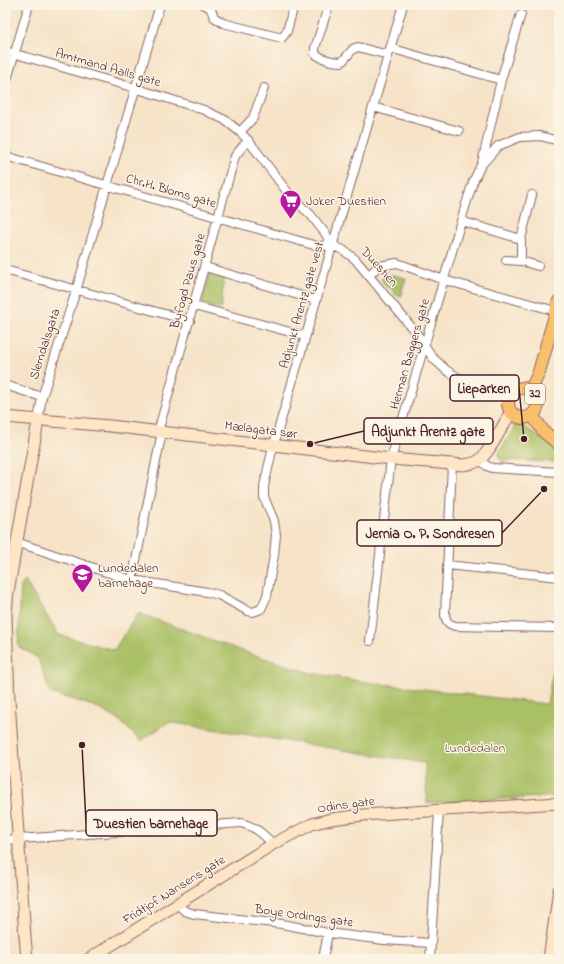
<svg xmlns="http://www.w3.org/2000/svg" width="564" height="964" viewBox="0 0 564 964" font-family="'Indie Flower',sans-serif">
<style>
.green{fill:#aac065;stroke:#7a7048}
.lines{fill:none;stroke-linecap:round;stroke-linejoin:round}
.street-casing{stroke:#866462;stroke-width:10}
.secondary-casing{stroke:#866462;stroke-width:13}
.primary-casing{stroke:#866462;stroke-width:14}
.street{stroke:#fff;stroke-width:8}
.secondary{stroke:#fde5c5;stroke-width:11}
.primary{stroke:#f9bf6d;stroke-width:12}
.labels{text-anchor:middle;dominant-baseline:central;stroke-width:3;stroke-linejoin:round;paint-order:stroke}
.shield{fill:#fcf5e5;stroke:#7f5f63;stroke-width:1}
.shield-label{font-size:12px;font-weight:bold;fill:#4a1f2b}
.street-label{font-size:13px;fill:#4a1f2b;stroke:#fcf5e5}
.poi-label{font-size:13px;fill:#4a1f2b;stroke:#fcf5e5;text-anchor:start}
.park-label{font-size:13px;fill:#674f3c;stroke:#fcf5e5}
.leader{fill:none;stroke:#4a1f2b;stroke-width:1.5}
.callout-dot{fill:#4a1f2b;stroke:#fcf5e5;stroke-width:1.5}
.callout{fill:#fcf5e5;stroke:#4a1f2b;stroke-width:1.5}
.callout-label{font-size:14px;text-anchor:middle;font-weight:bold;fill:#4a1f2b}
</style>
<rect width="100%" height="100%" fill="#fcf5e5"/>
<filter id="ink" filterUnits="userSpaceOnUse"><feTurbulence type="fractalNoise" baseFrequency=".025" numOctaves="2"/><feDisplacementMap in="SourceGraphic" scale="8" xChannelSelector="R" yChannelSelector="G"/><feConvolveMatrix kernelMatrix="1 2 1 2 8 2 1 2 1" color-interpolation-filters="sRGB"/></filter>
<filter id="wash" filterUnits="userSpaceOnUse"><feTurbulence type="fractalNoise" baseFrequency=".012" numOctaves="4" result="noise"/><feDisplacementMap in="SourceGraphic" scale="16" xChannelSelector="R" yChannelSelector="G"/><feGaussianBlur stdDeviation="0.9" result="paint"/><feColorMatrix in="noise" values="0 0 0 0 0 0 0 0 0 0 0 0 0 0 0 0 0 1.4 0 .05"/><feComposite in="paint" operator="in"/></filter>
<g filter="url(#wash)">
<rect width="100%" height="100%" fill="#f6e3c8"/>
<path class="green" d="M 210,272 L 224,278 L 221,309 L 202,304 Z
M 383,273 L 406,278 L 402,290 L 403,292 L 401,297 L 396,295 L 390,287 L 386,287 L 382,280 Z
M 515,425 L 524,426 L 559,451 L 559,459 L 554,462 L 507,460 L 504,461 L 500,459 L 498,455 Z
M 25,581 L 59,635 L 114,650 L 138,613 L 248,653 L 311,673 L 366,682 L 547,704 L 559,633 L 559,796 L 427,803 L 425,763 L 168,722 L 141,741 L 119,720 L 94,706 L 50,693 L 38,658 L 18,646 L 21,586 Z
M 559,913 L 559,959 L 554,959 Z"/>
</g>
<g filter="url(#ink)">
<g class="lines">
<defs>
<path id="street" d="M 204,5 L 210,7 L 214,17 L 223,23 L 282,38 L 287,31 L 294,5
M 329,5 L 315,48 L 315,54 C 324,60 331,62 342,62 L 353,49 L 358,47 L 388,55
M 390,48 L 501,80
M 5,51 L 135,88 L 204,110 L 225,120 L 240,132 L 248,140 L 292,198 L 310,214 L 325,233 L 332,245 L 343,250 L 355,259 L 417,334 L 433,358 L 446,370 L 459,378 L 473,385 L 509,397
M 5,86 L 29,5
M 373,107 L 459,131
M 240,132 L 253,118 L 264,88
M 5,156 L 317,246 L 332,245
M 483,163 L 498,146 L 520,137 L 540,136 L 559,141
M 461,221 L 521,239
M 506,260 L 521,261 L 538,266
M 521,261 L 521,239 L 532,195
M 205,267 L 315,300
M 5,270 L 190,321
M 369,275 L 379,266 L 397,263 L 444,280 L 556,311
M 194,306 L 305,336
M 5,385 L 42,397
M 38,421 L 42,397 L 76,291 L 160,5
M 158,432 L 235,156 L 248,140
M 480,460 L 487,466 L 492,468 L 559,472
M 452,464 L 445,615 C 446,622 449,625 456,626 L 559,628
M 16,542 L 115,575 L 132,580 L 207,592 L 219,595 L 248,611 L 253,612 L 261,609 L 267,596 L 274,555 L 276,535 L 274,521 L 264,497 L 264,486 L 272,451 L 403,5
M 447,565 L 559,577
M 132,580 L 162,432
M 370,641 L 391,459 L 466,204 L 473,182 L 482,163 L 501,80 L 521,14
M 5,840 L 241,823 C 256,827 263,834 273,844
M 178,905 L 185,911 L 194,914 L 282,924 L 328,933 L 384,940 L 431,943
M 323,959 L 328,933
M 430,959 L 439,811"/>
<path id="secondary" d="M 5,417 L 110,426 L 391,459 L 463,465 C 468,464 473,464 478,461 C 489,454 503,425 511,412
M 27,959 L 25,937 L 9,700 L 6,614 L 8,592 L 38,421
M 89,959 L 273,844 L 312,824 L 331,819 L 363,815 L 559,803
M 549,959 L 559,890"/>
<path id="primary" d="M508 403a15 15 0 1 1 30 0a15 15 0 1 1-30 0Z
M 531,390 L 539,372 L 559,301
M 532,415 L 544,432 L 559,444"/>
</defs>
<use href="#street" class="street-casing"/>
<use href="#secondary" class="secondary-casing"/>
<use href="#primary" class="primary-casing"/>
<use href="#street" class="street"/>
<use href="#secondary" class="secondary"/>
<use href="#primary" class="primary"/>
</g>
</g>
<defs>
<symbol id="supermarket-pin" viewBox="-11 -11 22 30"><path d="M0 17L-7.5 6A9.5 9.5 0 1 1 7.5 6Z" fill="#b5179e" stroke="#fcf5e5"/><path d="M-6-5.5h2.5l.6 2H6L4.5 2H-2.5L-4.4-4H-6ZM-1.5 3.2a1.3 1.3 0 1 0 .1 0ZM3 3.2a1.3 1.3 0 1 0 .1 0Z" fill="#fff"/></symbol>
<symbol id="school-pin" viewBox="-11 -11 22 30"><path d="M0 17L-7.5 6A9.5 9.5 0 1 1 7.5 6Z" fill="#b5179e" stroke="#fcf5e5"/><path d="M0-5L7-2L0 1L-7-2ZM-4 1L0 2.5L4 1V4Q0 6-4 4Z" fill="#fff"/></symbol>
</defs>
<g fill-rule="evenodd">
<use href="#supermarket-pin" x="278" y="188" width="25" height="34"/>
<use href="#school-pin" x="70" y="562" width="25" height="34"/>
</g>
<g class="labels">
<rect class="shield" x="525" y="384" width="20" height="20" rx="3"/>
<g class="shield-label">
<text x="535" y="394">32</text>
</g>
<g class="street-label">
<text transform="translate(108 68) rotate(16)">Amtmand Aalls gate</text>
<text transform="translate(171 191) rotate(16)">Chr.H. Bloms gate</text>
<text transform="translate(379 267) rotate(48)">Duestien</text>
<text transform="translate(188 281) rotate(-74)">Byfogd Paus gate</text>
<text transform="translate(302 305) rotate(-74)">Adjunkt Arentz gate vest</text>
<text transform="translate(45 344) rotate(-72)">Slemdalsgata</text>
<text transform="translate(410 354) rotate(-74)">Herman Baggers gate</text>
<text transform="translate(261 430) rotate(7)">Mælagata sør</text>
<text transform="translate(346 805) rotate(-8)">Odins gate</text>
<text transform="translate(174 890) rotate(-32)">Fridtjof Nansens gate</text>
<text transform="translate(304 916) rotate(8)">Boye Ordings gate</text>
</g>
<g class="poi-label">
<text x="306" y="201">Joker Duestien</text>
<text x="98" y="568">Lundedalen<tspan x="98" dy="15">barnehage</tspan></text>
</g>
<g class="park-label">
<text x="475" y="748">Lundedalen</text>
</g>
</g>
<path class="leader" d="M524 439L519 388M310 444L364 431M544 489L502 533M82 745L86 823"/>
<g class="callout-dot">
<circle cx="524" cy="439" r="4"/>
<circle cx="310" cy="444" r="4"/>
<circle cx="544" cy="489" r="4"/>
<circle cx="82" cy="745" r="4"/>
</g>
<g class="callout">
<rect x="450" y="375" width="69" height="26" rx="4"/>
<rect x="364" y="418" width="129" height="26" rx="4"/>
<rect x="357" y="520" width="145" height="26" rx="4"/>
<rect x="86" y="810" width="131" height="26" rx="4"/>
</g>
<g class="callout-label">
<text x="484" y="393">Lieparken</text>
<text x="428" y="436">Adjunkt Arentz gate</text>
<text x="430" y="538">Jernia O. P. Sondresen</text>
<text x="151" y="828">Duestien barnehage</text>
</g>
<rect width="564" height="964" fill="none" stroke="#fcf5e5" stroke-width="20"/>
</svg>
